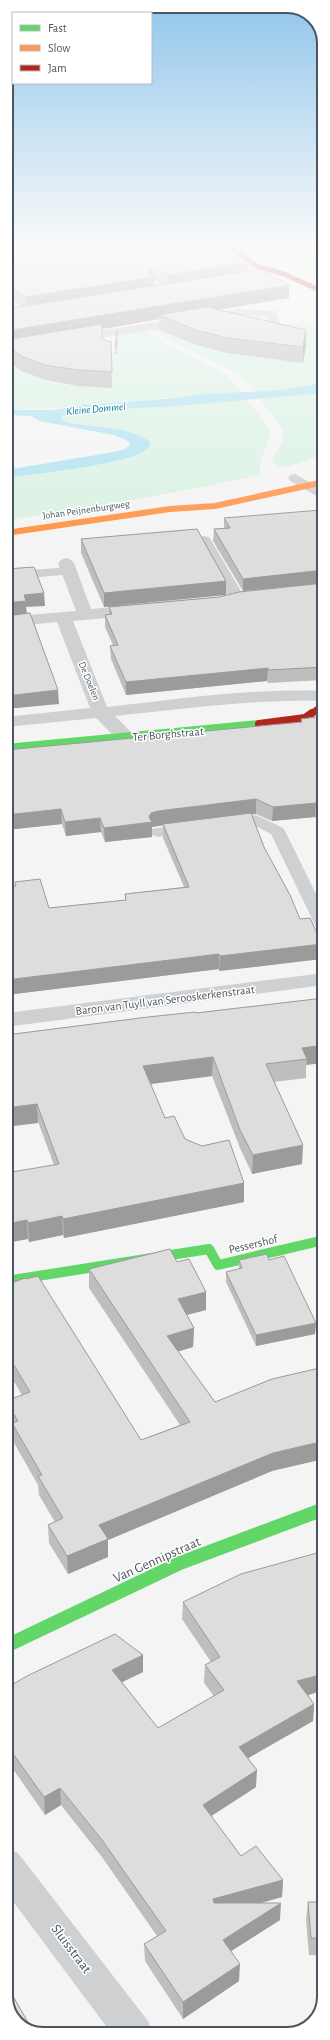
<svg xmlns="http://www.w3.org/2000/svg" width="330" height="2040" viewBox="0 0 330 2040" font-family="'Alegreya Sans',sans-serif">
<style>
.green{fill:#d9f2e3}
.water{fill:#aee2f0}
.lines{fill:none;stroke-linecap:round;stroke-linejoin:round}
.lane{fill:#ced0d2;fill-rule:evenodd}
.street{fill:#ced0d2;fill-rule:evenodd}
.fast-far2{stroke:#63d668;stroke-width:8}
.fast-far1{stroke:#63d668;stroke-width:10}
.fast{stroke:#63d668;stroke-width:14}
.slow{stroke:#ff974d;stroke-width:6}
.jam-far2{stroke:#b3261e;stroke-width:5}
.jam-far1{stroke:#b3261e;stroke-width:6}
.jam{stroke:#b3261e;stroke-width:8}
.wall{fill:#bebebf;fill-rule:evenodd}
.shaded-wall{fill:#9b9b9b}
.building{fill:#ddddde;stroke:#9b9b9b}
.labels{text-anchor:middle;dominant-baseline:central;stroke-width:3;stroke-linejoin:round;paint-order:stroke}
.far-street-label{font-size:10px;fill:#4a5661;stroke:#fff}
.far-water-label{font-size:11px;font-style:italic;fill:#0c7c9b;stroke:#fff}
.street-label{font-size:12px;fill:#4a5661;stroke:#fff}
.near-street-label{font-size:14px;fill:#4a5661;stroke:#fff}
.rim{fill:none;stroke:#4a5661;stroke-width:2}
</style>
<rect width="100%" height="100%" fill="#f4f4f4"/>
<path class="green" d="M 266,247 L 324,247 L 324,276 Z
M 247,313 L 260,315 L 263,320 L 278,324 L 324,323 L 324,383 L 283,390 L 256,392 L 241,376 L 171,341 L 152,329 Z
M 143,330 L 228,376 L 242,392 C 163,396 85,409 6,410 L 6,353 L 117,351 L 117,334 Z
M 324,393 L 324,455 L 283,468 L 275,464 L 272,459 L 282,443 L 284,430 L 259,398 Z
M 247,399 L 270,431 L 268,441 L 260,462 L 260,475 C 176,493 92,508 6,520 L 6,478 L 115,461 L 141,453 L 148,448 L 144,437 L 113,428 L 66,422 L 62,420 L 62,417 L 103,410 Z"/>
<path class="water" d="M 324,383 L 324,393 L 175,406 L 103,410 L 62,416 L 62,420 L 66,422 C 93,428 125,425 149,441 C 150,444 150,447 147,449 C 132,464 32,474 6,478 L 6,470 L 114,452 L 125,449 L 130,445 L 128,441 L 114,435 L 39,421 L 31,416 L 6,415 L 6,410 L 53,410 L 83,405 L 166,399 L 205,394 L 283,390 Z"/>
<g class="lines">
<path class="lane" d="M 69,567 L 75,571 L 73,574 L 6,580 L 6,572 Z
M 256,815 L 283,828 L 285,831 L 324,910 L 324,932 L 318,931 L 316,927 L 271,834 L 254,825 L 230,828 L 224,826 L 222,823 L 224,820 Z
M 187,823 L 193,825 L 195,828 L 193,831 L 158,837 L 152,835 L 150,832 L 152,829 Z"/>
<path class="street" d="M 239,309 L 276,311 L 280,323 L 274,327 L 270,325 L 267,316 L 239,315 L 72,343 L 66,339 L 72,335 Z
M 295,474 L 324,490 L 324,500 L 290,481 L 288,478 L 290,475 Z
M 204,536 L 209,537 L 211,540 L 245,598 L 243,601 L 231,601 L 229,598 L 197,540 L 199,537 Z
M 66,558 L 71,560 L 74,563 L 91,609 L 138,605 L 144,607 L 146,610 L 144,613 L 138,615 L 73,621 L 107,707 C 179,699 252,688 324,691 L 324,701 C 254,699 184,709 115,716 L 137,738 L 134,742 C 119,746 107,728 96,718 L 6,727 L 6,717 L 90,708 L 57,622 L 6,627 L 6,617 L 76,611 L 58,563 L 61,560 Z
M 324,973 L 324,985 L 6,1027 L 6,1013 Z
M 6,1848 L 18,1853 L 148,2021 L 153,2034 L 112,2034 L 6,1892 Z"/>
<path class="fast-far2" d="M 6,748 L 259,724"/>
<path class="fast-far1" d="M 6,1281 L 209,1249 L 218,1265 L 324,1240"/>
<path class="fast" d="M 6,1646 L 180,1563 L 324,1509"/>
<path class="slow" d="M 6,533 L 170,509 L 215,506 L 324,482"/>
<path class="jam-far2" d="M 231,247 L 257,266 L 284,274 L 324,292"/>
<path class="jam-far1" d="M 311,714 L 324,704"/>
<path class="jam" d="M 259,724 L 305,718 L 312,713"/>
</g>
<path class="wall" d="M 6,247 L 248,262 L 248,271 L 289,285 L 289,298 L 218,310 L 306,330 L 306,345 L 303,363 L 227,353 L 196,345 L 159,330 L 159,319 L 102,329 L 102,338 L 108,342 L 111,341 L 112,388 L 78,386 L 46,380 L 21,371 L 9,361 L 6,356 ZM 154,280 L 162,284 L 154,286 ZM 13,301 L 21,306 L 13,308 Z
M 117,330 L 117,354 L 115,354 L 115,347 Z
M 324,514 L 324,583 L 243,591 L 213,541 L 214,529 L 224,528 L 224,518 Z
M 81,539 L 124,605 L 219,597 L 324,583 L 324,680 L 268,683 L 267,681 L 126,695 L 111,659 L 110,646 L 113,645 L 105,627 L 105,615 L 109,614 L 109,607 L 104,607 L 81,553 Z
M 324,716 L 324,833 L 315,817 L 272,821 L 256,814 L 251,814 L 264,847 L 300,919 L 321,959 L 219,971 L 219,969 L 6,995 L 15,886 L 15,882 L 49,908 L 125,900 L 125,894 L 184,887 L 163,838 L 163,825 L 158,826 L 152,827 L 152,837 L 105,842 L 101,832 L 66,836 L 62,824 L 6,830 L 301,722 L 301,719 Z
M 324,998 L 306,1065 L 306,1078 L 274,1082 L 302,1164 L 252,1174 L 240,1148 L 212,1076 L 150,1084 L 165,1118 L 244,1202 L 64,1238 L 63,1235 L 29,1242 L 28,1239 L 6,1243 L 54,1165 L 6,1035 L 196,1013 Z
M 239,1260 L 269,1260 L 316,1323 L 315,1334 L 256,1346 L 226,1282 L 226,1272 L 239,1269 Z
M 177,1262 L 206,1292 L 206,1310 L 187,1315 L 194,1328 L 193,1347 L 178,1351 L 215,1402 L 272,1471 L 108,1540 L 108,1557 L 68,1574 L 49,1543 L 48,1525 L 55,1522 L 39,1495 L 38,1485 L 13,1441 L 12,1428 L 7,1419 L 6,1401 L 22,1395 L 6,1368 L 6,1285 L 141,1440 L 180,1425 L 89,1288 L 89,1269 Z
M 183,1602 L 324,1690 L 308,1695 L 314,1704 L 313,1721 L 248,1758 L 256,1787 L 211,1816 L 241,1856 L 283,1880 L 282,1897 L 261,1903 L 280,1920 L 231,1951 L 239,1981 L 183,2019 L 145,1961 L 144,1944 L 157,1936 L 102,1857 L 61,1805 L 45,1815 L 6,1759 L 6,1688 L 143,1655 L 143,1672 L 122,1682 L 158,1728 L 214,1696 L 204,1683 L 205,1665 L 211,1662 L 182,1619 Z
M 308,1902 L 324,1902 L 324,1956 L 309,1955 L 306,1920 Z"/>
<path class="shaded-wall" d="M 248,262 L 248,275 L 168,288 L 168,275 Z
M 152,267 L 153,277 L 154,277 L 154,290 L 27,310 L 26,297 L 149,268 Z
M 9,285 L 10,299 L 6,300 L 6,286 Z
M 289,285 L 289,298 L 166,318 L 159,315 L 159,319 L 102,329 L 6,342 L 6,331 Z
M 13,299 L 14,312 L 6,314 L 6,300 Z
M 306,330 L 306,345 L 303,363 L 303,347 Z
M 324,570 L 324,583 L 243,591 L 243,579 Z
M 226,581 L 226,595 L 104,607 L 104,593 Z
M 44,593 L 45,606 L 26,607 L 27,614 L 6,616 L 6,603 L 24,595 Z
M 268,668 L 267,681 L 126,695 L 126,682 Z
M 58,690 L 59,704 L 6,709 L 6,696 Z
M 256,799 L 256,814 L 158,826 L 152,827 L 152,837 L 105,842 L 104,828 L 149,817 L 151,813 L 158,811 Z
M 316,803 L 315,817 L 272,821 L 273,807 Z
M 61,809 L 62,824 L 6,830 L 6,815 Z
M 100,818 L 101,832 L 66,836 L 65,822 Z
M 322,944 L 321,959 L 219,971 L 220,956 Z
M 219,954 L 219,969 L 6,995 L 6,980 Z
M 324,1045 L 324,1063 L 306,1065 L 307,1059 L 302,1048 Z
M 213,1057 L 212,1076 L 143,1085 L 143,1066 Z
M 37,1104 L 38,1123 L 6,1127 L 6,1108 Z
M 303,1145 L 302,1164 L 252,1174 L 253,1155 Z
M 244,1183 L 244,1202 L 64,1238 L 63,1219 Z
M 62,1216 L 63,1235 L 29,1242 L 28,1223 Z
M 27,1220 L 28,1239 L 6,1243 L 6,1224 Z
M 206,1292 L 206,1310 L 178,1317 L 178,1299 Z
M 316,1323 L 315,1334 L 256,1346 L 256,1335 Z
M 194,1328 L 193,1347 L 167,1355 L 167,1336 Z
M 324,1441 L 324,1459 L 272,1471 L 108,1540 L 108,1557 L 68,1574 L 67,1556 L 99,1525 L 273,1453 Z
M 143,1655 L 143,1672 L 112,1687 L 112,1670 Z
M 324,1674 L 324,1690 L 296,1699 L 297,1681 Z
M 314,1704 L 313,1721 L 238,1764 L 239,1747 Z
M 257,1770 L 256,1787 L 202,1822 L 203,1805 Z
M 60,1788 L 61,1805 L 45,1815 L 44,1797 Z
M 283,1880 L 282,1897 L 213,1916 L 213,1899 Z
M 281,1903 L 280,1920 L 222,1957 L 223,1940 Z
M 240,1964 L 239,1981 L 183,2019 L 183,2002 Z"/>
<path class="building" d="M 6,247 L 218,247 L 222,248 L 248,262 L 168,275 L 152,267 L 149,268 L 148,273 L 154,277 L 26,297 L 9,285 L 6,286 Z
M 260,269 L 289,285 L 6,331 L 6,309 Z
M 6,293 L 13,299 L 6,300 Z
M 207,307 L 306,330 L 303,347 L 227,338 L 196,330 L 159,315 Z
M 102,324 L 102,338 L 108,342 L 111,341 L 112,372 L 78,370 L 45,365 L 21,356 L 8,346 L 6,342 L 6,340 Z
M 117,330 L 117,347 L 115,347 Z
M 321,510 L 324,514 L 324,570 L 243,579 L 214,529 L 230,528 L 224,518 Z
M 197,529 L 226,581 L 104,593 L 81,539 Z
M 34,567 L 44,593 L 24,595 L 26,601 L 6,603 L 6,569 Z
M 324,583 L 324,667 L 269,670 L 268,668 L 126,682 L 110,646 L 118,645 L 105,615 L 112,614 L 109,607 L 219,597 L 239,592 Z
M 30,613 L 58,690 L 6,696 L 6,616 Z
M 324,716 L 324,818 L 316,803 L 273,807 L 256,799 L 158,811 L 151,813 L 149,817 L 152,822 L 104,828 L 100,818 L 65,822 L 61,809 L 6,815 L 6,750 L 302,722 L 301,719 Z
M 251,813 L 264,847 L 290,895 L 300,919 L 310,918 L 322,944 L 220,956 L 219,954 L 6,980 L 6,887 L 16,886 L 15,882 L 40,879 L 49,908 L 126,900 L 125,894 L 189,887 L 163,824 Z
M 324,998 L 324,1045 L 302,1048 L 307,1059 L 266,1064 L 303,1145 L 253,1155 L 240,1130 L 213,1057 L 143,1066 L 165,1118 L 174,1116 L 185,1139 L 202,1146 L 229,1140 L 244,1183 L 63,1219 L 62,1216 L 28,1223 L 27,1220 L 6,1224 L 6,1173 L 59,1164 L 37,1104 L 6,1108 L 6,1035 L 148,1017 L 195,1012 L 196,1013 Z
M 170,1249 L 177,1262 L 189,1259 L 206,1292 L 178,1299 L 194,1328 L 167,1336 L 215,1402 L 272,1379 L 324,1367 L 324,1441 L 273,1453 L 99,1525 L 108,1539 L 67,1556 L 48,1525 L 63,1518 L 38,1476 L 42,1475 L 12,1423 L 18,1421 L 6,1401 L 30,1392 L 6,1352 L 6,1285 L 25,1278 L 26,1279 L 38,1276 L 141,1440 L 190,1422 L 89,1269 Z
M 267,1254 L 269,1260 L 284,1256 L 316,1323 L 256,1335 L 226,1272 L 242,1268 L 239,1260 Z
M 324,1551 L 324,1674 L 297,1681 L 314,1704 L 239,1747 L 257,1770 L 203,1805 L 241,1856 L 256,1846 L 283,1880 L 213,1899 L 214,1903 L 281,1903 L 223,1940 L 240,1964 L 183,2002 L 144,1944 L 166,1931 L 102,1840 L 60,1788 L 44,1797 L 6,1744 L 6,1688 L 29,1675 L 115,1634 L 143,1655 L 112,1670 L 158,1728 L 224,1690 L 205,1665 L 220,1657 L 183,1602 L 241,1574 Z
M 308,1902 L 324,1902 L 324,1938 L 311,1938 Z
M 6,1984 L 33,2031 L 17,2023 L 6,2001 Z"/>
<linearGradient id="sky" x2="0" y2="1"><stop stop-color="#91c6eb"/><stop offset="0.46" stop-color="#fafafa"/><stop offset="1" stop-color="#fafafa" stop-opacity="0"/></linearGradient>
<rect width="330" height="532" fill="url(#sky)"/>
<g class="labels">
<g class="far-street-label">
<text transform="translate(86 510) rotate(-8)">Johan Peijnenburgweg</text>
<text transform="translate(89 681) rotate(68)">De Doelen</text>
</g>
<g class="far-water-label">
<text transform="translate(96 409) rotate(-5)">Kleine Dommel</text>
</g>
<g class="street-label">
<text transform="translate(168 734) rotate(-5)">Ter Borghstraat</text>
<text transform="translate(165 1000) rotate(-7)">Baron van Tuyll van Serooskerkenstraat</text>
<text transform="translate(253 1244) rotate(-13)">Pessershof</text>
</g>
<g class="near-street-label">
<text transform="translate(157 1560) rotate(-24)">Van Gennipstraat</text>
<text transform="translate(71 1949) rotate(53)">Sluisstraat</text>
</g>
</g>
<path d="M0 0H330V2040H0ZM43 13H287A30 30 0 0 1 317 43V1997A30 30 0 0 1 287 2027H43A30 30 0 0 1 13 1997V43A30 30 0 0 1 43 13Z" fill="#fff" fill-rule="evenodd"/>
<path class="rim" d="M43 13H287A30 30 0 0 1 317 43V1997A30 30 0 0 1 287 2027H43A30 30 0 0 1 13 1997V43A30 30 0 0 1 43 13Z"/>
<rect x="12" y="12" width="140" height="72" fill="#ffffff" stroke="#b7bbc0"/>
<rect x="20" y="25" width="20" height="6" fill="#63d668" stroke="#b7bbc0"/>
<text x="48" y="32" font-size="12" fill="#4a5661">Fast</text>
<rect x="20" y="45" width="20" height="6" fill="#ff974d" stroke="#b7bbc0"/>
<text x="48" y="52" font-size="12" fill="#4a5661">Slow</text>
<rect x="20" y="65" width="20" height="6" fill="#b3261e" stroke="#b7bbc0"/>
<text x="48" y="72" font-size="12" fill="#4a5661">Jam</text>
</svg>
